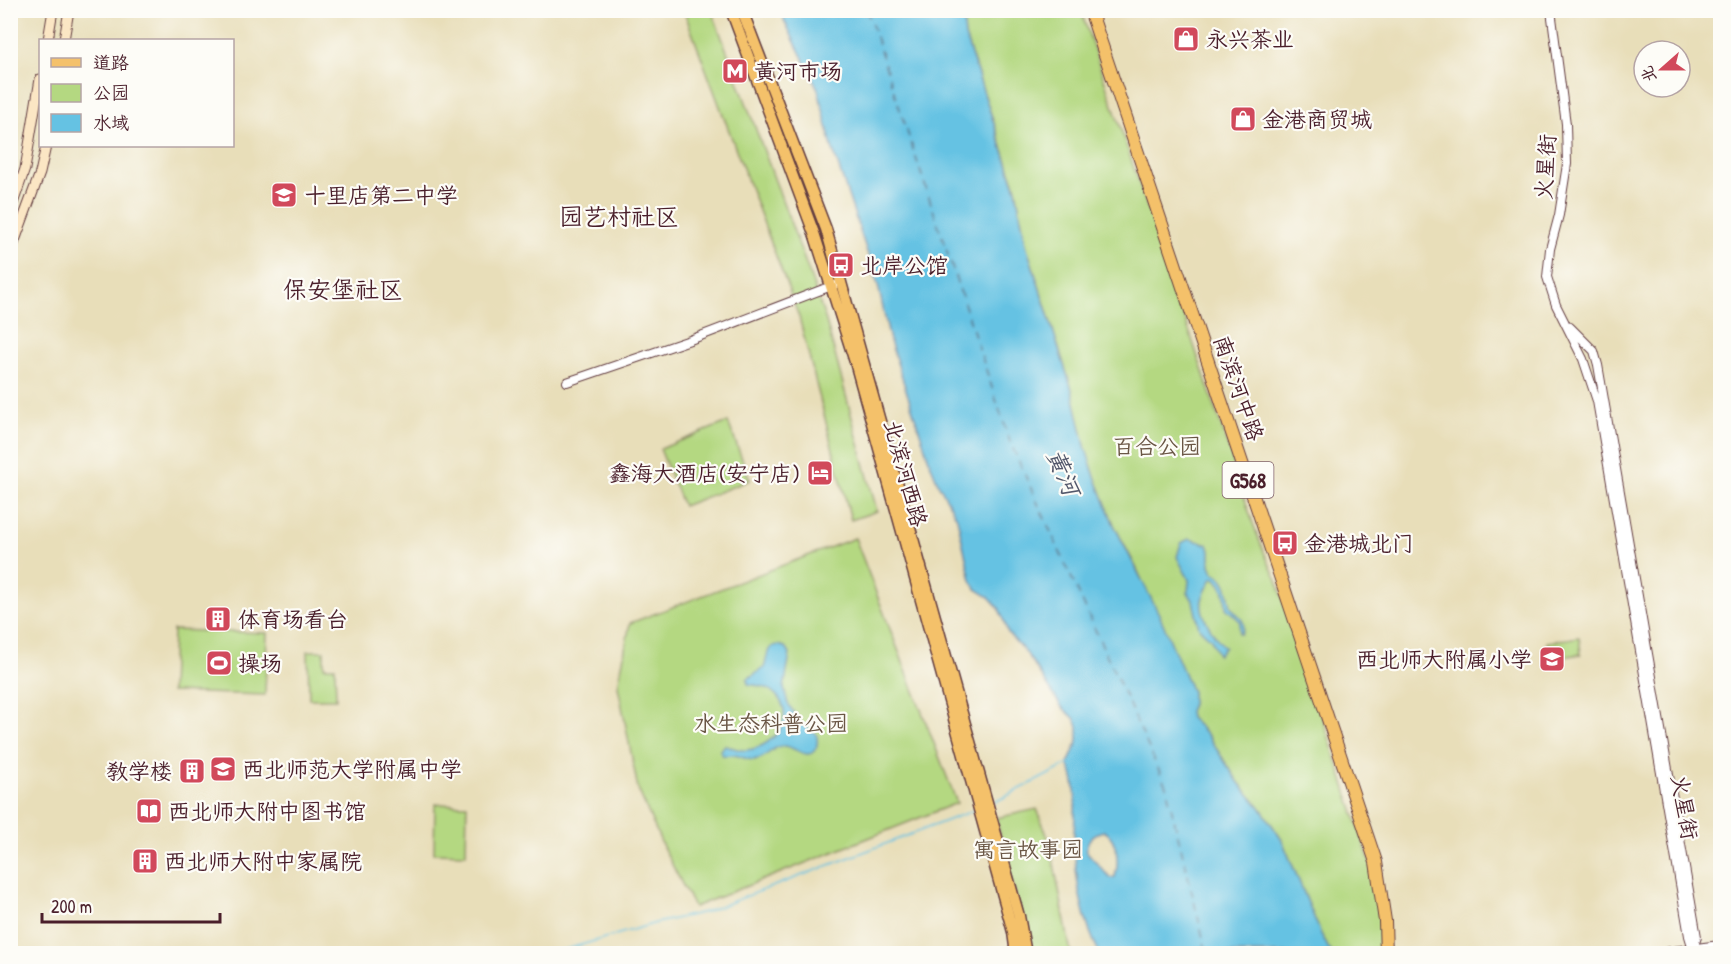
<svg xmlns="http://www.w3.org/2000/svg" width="1731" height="964" viewBox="0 0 1731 964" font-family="'Patrick Hand','LXGW WenKai TC',sans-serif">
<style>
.green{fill:#b4d881;stroke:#7f7c56;stroke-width:1.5}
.water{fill:#65c2e3;stroke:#587087;stroke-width:1.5;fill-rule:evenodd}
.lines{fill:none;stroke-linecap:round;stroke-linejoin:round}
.stream{stroke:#65c2e3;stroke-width:1.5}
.ferry{stroke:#53586b;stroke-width:1.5;stroke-dasharray:8 6;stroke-linecap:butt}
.tertiary-casing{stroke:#623c40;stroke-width:10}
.secondary-casing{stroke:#623c40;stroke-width:11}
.primary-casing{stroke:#623c40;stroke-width:13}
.trunk-casing{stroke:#623c40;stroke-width:14}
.tertiary{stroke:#fff;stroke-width:8}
.secondary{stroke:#fbe6c4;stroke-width:9}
.primary{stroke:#f4c16b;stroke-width:10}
.trunk{stroke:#f4c16b;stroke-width:12}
.labels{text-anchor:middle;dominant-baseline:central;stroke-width:4.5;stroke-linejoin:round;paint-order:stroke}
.shield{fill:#fdfcf7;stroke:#806168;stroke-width:1.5}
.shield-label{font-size:21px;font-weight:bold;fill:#4a1f2b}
.poi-label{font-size:22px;fill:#4a1f2b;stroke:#fdfcf7;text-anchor:start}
.street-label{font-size:22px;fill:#4a1f2b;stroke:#fdfcf7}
.park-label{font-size:22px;fill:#6a5645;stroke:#fdfcf7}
.neighbourhood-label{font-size:24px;fill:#4a1f2b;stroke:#fdfcf7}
.water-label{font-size:24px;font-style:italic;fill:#53586b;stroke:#fdfcf7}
</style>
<rect width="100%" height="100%" fill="#fdfcf7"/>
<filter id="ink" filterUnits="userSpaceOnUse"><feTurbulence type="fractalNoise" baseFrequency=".0167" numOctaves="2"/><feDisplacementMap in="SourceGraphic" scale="12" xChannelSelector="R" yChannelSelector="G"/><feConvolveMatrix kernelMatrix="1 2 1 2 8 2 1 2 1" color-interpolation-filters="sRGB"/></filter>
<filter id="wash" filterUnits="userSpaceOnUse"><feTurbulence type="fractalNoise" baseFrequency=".008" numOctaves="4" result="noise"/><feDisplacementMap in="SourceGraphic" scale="24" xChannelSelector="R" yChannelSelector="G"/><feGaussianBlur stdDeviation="1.35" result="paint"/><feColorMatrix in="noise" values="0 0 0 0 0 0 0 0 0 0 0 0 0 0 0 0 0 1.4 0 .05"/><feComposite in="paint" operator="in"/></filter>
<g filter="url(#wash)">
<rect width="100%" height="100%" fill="#e8deb9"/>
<path class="green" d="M 684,11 L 712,11 L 806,264 L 826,321 L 877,511 L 851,520 L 799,317 Z
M 966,11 L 1081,11 L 1232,458 C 1245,500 1257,541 1277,580 L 1374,874 L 1381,927 L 1381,953 L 1331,953 L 1321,934 L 1282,840 L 1260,807 L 1239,783 L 1206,733 L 1190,718 L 1189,711 L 1192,704 L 1192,692 L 1136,567 L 1114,525 L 1094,474 L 1085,446 L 1072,390 L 1026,245 L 1016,189 L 965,36 L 964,26 Z
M 728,422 L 750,480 L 683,506 L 660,449 Z
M 855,538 L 957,803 L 694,907 L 664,849 L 638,789 L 618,686 L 630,623 Z
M 173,630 L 267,633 L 265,695 L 171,692 Z
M 1579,637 L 1581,654 L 1550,659 L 1547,642 Z
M 308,651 L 324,651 L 324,667 L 335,667 L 336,699 L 309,699 Z
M 435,804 L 467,805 L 466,854 L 434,853 Z
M 1037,809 L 1050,843 L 1071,953 L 1030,953 L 996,818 Z"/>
<path class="water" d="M 783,11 L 966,11 L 964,26 L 965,36 L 1016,190 L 1026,245 L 1072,390 L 1085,446 L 1094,474 L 1114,525 L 1159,614 L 1192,692 L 1192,704 L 1189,711 L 1190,718 L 1206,733 L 1239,783 L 1260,807 L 1282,840 L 1321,934 L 1331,953 L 1101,954 L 1099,952 C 1081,918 1075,876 1074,838 C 1074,813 1080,788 1068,764 L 1078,741 L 1078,727 L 1075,719 L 1061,706 L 1027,654 L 1008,633 L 999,608 L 989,597 L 976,589 L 971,580 L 957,518 L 938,483 L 930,463 L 890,341 L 878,285 L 832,147 L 818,89 L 784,20 ZM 1104,831 C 1118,838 1119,863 1115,877 L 1110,878 L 1087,852 C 1085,841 1093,833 1104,831 Z
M 1189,539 L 1208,544 L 1210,550 L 1210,565 L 1213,572 C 1228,579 1228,592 1231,607 C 1239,617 1248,620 1241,634 L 1239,634 L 1240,621 L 1226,608 C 1225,596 1225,587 1215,578 L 1212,578 C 1209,585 1204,592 1202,600 C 1199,615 1215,638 1225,647 L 1218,655 L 1211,639 L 1199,628 L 1193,601 L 1188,592 L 1189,580 L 1177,557 L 1181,543 Z
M 778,645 L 785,647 L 790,654 L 784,688 L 788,704 L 800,722 L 816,734 C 818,739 818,743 816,748 C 809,763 793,745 783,746 C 774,746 769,754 763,757 C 750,765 741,754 731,755 C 728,755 725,756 722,755 L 720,750 L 725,745 C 731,747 740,751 747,750 C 778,746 800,711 770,690 C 763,685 756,686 748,684 L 747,679 L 764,668 C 768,658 765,646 778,645 Z"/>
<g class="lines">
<path class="stream" d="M 993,803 L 1069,764
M 550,954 L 656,923 L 705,912 L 975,810"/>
<path class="ferry" d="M 867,10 L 1010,442 L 1166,786 L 1207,954"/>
</g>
</g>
<g filter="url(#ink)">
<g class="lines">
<defs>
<path id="tertiary" d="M 1551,10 L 1566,124 L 1567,164 L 1559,215 L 1550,249 L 1547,277 L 1556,305 L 1583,359 L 1597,401 L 1689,936 L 1693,949
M 1570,327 L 1594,351 L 1598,365 L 1697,937 L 1693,948
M 567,382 L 690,340 L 834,285
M 1649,954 L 1720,945"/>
<path id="secondary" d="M 48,40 L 53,10
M 64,40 L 69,10
M 10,212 L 25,169 L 40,79
M 10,254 L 40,173 L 46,146"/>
<path id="primary" d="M 731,10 L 815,236 L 855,362 L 1013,932 L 1016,954
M 742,10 L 826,229 L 1019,916 L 1026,954"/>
<path id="trunk" d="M 1090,10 L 1376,862 L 1385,921 L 1386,954"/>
</defs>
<use href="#tertiary" class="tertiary-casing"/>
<use href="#secondary" class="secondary-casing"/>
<use href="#primary" class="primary-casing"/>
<use href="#trunk" class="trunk-casing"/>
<use href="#tertiary" class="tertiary"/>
<use href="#secondary" class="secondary"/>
<use href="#primary" class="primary"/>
<use href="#trunk" class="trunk"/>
</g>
</g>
<defs>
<symbol id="shop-square" viewBox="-11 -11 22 22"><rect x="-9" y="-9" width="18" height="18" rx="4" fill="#d1495b" stroke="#fdfcf7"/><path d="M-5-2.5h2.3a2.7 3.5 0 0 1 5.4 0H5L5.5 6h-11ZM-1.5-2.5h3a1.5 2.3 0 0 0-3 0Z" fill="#fff"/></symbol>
<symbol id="metro-square" viewBox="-11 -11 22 22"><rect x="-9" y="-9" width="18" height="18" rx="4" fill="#d1495b" stroke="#fdfcf7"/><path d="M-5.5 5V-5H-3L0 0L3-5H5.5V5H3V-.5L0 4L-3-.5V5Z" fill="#fff"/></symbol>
<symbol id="school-square" viewBox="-11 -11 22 22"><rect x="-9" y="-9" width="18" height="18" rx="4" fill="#d1495b" stroke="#fdfcf7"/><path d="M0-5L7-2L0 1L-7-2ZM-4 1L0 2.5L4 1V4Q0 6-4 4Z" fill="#fff"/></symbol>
<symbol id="bus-square" viewBox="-11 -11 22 22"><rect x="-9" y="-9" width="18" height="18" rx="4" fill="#d1495b" stroke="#fdfcf7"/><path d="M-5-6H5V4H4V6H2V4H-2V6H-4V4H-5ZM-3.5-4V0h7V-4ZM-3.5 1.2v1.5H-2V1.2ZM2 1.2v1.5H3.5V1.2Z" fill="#fff"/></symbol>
<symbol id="hotel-square" viewBox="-11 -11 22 22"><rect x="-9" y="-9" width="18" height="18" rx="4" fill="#d1495b" stroke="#fdfcf7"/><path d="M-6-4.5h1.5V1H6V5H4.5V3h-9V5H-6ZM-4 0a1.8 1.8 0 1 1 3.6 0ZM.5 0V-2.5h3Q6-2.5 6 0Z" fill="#fff"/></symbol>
<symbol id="building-square" viewBox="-11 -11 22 22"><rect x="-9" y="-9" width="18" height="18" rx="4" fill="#d1495b" stroke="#fdfcf7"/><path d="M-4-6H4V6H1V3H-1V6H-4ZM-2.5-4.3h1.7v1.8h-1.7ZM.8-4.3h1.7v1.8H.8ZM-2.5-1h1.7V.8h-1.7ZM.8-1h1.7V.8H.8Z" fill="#fff"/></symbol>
<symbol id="stadium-square" viewBox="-11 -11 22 22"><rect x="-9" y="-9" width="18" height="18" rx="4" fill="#d1495b" stroke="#fdfcf7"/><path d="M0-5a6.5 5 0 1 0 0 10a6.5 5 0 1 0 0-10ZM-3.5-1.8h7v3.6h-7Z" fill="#fff"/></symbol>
<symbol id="library-square" viewBox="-11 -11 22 22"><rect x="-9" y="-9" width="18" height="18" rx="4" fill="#d1495b" stroke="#fdfcf7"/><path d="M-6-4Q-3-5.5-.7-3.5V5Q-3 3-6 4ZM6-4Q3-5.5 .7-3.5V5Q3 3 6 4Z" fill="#fff"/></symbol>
</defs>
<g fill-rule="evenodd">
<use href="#shop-square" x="1171" y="24" width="30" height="30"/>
<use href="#metro-square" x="720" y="56" width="30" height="30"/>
<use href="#shop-square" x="1228" y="104" width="30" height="30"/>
<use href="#school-square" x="269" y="180" width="30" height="30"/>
<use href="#bus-square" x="826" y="250" width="30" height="30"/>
<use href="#hotel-square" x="805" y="458" width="30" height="30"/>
<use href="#bus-square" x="1270" y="528" width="30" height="30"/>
<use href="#building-square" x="203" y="604" width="30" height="30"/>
<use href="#school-square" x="1537" y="644" width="30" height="30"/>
<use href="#stadium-square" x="204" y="648" width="30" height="30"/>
<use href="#school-square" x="208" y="754" width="30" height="30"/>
<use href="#building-square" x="177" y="756" width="30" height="30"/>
<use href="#library-square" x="134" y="796" width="30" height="30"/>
<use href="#building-square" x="130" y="846" width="30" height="30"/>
</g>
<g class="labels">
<rect class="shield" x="1222.5" y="462" width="51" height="36" rx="4.5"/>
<g class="shield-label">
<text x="1248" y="480">G568</text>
</g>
<g class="poi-label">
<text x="1206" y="39">永兴茶业</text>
<text x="754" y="71">黄河市场</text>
<text x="1262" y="119">金港商贸城</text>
<text x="304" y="195">十里店第二中学</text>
<text x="860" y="265">北岸公馆</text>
<text x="800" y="473" text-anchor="end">鑫海大酒店(安宁店)</text>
<text x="1304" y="543">金港城北门</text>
<text x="238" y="619">体育场看台</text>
<text x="1532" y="659" text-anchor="end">西北师大附属小学</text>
<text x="238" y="663">操场</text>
<text x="242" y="769">西北师范大学附属中学</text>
<text x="172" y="771" text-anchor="end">教学楼</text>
<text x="168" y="811">西北师大附中图书馆</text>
<text x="164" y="861">西北师大附中家属院</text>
</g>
<g class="street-label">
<text transform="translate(1545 167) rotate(-86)">火星街</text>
<text transform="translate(1239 388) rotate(71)">南滨河中路</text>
<text transform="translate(906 473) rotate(75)">北滨河西路</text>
<text transform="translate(1685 807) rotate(80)">火星街</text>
</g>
<g class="park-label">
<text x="1157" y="446">百合公园</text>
<text x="771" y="723">水生态科普公园</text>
<text x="1028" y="849">寓言故事园</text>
</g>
<g class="neighbourhood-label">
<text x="619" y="216">园艺村社区</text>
<text x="343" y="289">保安堡社区</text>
</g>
<g class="water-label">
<text transform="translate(1064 472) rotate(67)">黄河</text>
</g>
</g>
<rect width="1731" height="964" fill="none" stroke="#fdfcf7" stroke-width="36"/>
<rect x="39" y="39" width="195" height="108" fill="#fdfcf7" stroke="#b5a4a5" stroke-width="1.5"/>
<rect x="51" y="58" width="30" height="9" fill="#f4c16b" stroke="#b5a4a5" stroke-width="1.5"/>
<text x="93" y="69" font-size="18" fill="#4a1f2b">道路</text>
<rect x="51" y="84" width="30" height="18" fill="#b4d881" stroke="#b5a4a5" stroke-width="1.5"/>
<text x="93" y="99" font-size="18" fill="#4a1f2b">公园</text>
<rect x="51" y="114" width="30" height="18" fill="#65c2e3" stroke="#b5a4a5" stroke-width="1.5"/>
<text x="93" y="129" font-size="18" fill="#4a1f2b">水域</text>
<g transform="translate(1662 69) rotate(249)"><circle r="28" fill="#fdfcf7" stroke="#b5a4a5" stroke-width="1.5"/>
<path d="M0-4.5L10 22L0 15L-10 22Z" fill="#d1495b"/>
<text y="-9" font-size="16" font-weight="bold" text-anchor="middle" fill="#4a1f2b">北</text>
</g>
<path d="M42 913v9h178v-9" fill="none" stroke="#4a1f2b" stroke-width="3"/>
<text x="51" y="913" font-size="18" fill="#4a1f2b" stroke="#fdfcf7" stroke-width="4.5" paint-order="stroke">200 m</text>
</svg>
